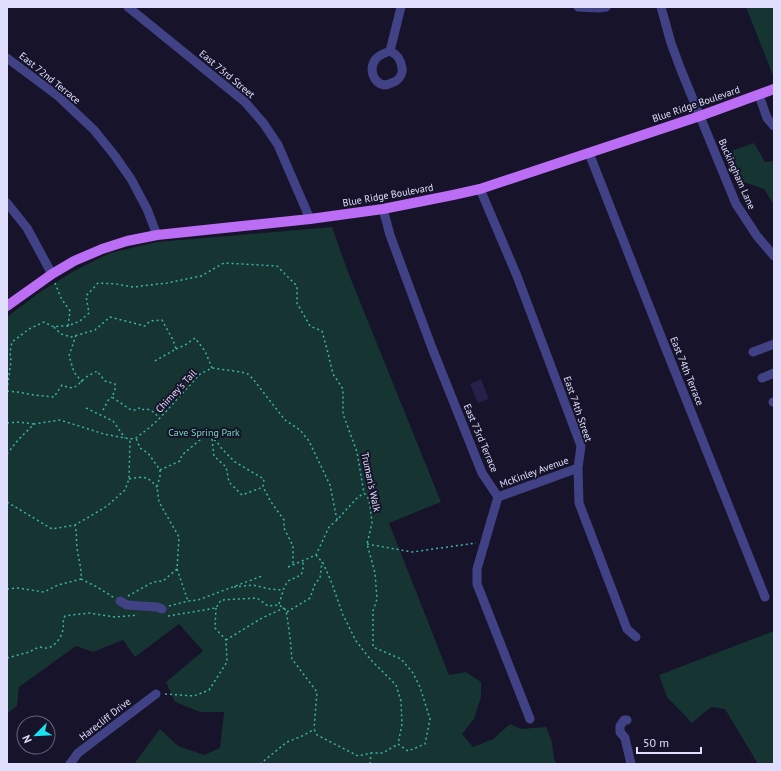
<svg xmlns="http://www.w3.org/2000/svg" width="781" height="771" viewBox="0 0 781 771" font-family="'PT Sans',sans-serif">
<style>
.green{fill:#163431}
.building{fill:#27204a}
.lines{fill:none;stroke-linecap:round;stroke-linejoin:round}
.path{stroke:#3ab6a9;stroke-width:1.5;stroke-dasharray:2 3;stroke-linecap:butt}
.minor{stroke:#414286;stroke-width:9}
.major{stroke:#bc6df5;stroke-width:10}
.labels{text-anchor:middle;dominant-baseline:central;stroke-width:4;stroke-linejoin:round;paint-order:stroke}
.street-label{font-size:10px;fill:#e0defd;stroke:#16132a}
.park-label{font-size:10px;fill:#6edaba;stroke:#16132a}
</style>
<rect width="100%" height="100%" fill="#16132a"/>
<path class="green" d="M 746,7 L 774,7 L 774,78 Z
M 754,143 L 765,162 L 774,161 L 774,205 L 764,189 L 735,179 L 725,153 Z
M 332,227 L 348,272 L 441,502 L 389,523 L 449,675 L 466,672 L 481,682 L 481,697 L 474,719 L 462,734 L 473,747 L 493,739 L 510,724 L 521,729 L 546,727 L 552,742 L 554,759 L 557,764 L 134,764 L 160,729 L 178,746 L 204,755 L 220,748 L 224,712 L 200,712 L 175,702 L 166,682 L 203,651 L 179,624 L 135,657 L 123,640 L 93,652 L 76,646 L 19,687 L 17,706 L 7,714 L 7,317 L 40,292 L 74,271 L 110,253 L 157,242 Z
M 774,631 L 774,764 L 758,764 L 725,709 L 711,707 L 692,723 L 667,697 L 659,675 Z"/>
<path class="building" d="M 481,379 L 489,399 L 478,403 L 470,384 Z"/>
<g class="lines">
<path class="path" d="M 55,283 L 61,298 L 70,311 L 68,326
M 54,327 L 61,334 L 71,337 L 95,330 L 110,317 L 145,326 L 150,321 L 162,320 L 173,340 L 176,349 L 153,362
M 76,335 L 69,356 L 74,372 L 82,382
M 176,349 L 185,345 L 195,338 L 205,351 L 212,368
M 7,390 L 11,361 L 10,352 L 12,342 L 29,329 L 44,322 L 54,327 L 59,326 L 68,326 L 80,321 L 89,313 L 86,296 L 98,283 L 116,284 L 133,287 L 167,283 L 201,276 L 224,263 L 277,266 L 297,286 L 297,303 L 310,326 L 322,331 L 327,349 L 333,374 L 343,389 L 343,414 L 357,452 L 364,493 L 368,498 L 370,505 L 372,523 L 367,544 L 375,573 L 377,599 L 373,611 L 373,647 L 401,659 L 413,673 L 420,687 L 430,719 L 425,744 L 408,751 L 398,744 L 383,753 L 371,753 L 358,756 L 317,735 L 314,729
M 7,391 L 17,392 L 34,395 L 54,397 L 62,385 C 75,391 76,386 85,378 C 89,375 94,373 97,371 L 105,381 L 115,384 L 115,390 L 112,397 L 131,410 L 135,410 L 139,408 L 141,410 C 150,407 154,413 160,418
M 86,408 L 113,421 L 125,438
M 103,410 L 109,399 L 112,397
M 7,423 L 19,422 L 34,424
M 212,439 L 214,456 L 226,467 L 229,482 L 242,495 L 263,487
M 7,454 L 18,440 L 34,424 L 60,420 L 104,434 L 130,439 L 136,438 L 149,428 L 160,418 L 200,374 L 212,368 L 241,372 L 248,374 L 253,379 L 285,420 L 300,430 L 309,441 L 330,485 L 337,520
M 160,470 L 180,461 L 182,455 L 207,434 L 217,442 L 222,449 L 235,462 L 264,479 L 263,487 L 271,502 L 284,520 L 284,528 L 293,546 L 293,565
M 129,479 C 145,476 147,476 157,487
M 7,502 L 52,529 L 75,525 L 89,517 L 107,506 L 125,490 L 129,479 L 130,440
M 367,544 L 412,552 L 476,543
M 316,555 L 323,563 L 331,581 L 343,615 L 356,641 L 371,660 L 396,685 L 401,701 L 402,724 L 398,744
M 288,567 L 316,555 L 329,527 L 337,520 L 356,499 L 364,493
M 177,569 L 188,601
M 81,579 L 97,587 L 113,597
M 234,587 L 253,585 L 270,589 L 283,590
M 7,589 L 18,588 L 44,592 L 58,585 L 81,579 C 82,568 78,558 77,547 C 76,539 77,533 75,525
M 128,596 L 153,582 L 163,581 L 177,569 L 179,537 L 159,502 L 157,487 L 160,476 L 160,470 L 148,453 L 140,448 L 136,438
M 279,604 L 284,588 L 288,581 L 301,575 L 303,570 L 303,560
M 169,606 L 188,601 L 198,600 L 262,576
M 287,612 L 310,598 L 315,584 L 320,578 L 322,562
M 168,616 L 216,608 L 221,600 L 257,598 L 268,606 L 279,605 L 286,610 L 290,637 L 292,659 L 317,692 L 314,729
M 226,640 L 262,618 L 284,608
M 7,658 L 29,652 L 39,647 C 41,647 44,648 46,648 C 54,648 62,637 63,629 C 64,623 62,622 65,616 L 71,615 L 89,613 L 115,617 L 138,615
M 165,694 L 194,696 L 209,690 L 227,662 L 226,640 L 215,628 L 216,608
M 260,764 L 287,742 L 302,736 L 313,730
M 370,764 L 371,753"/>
<path class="minor" d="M 128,7 L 245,102 L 264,124 L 278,145 L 310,219
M 578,7 L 599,8 L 606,7
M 661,7 L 671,43 L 681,70 L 736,204 L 757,236 L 774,256
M 390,51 C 398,55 401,60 402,68 C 403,73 400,78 396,81 C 392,83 389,85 384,85 C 373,83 369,69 375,60 C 378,55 385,53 390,51 Z
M 390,51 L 401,7
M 7,58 L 58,96 L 94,130 L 115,156 L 131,179 L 147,209 L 157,235
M 759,95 L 767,118 L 774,126
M 589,153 L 662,339 L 765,597
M 480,189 L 517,276 L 581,446 L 578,468 L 579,503 L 627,629 L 636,637
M 7,203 L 27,228 L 52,274
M 383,209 L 390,235 L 432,348 L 482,473 L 498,497 L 477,569 L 477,584 L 530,719
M 753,352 L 774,344
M 762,378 L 774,373
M 773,402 L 774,402
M 498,497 L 578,468
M 120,601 L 127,605 L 157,607 L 162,609
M 627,720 L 624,720 L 620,726 L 620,732 L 625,738 L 631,764
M 70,764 L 78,753 L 156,694"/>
<path class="major" d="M 7,306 L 52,274 L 74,261 L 102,249 L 127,241 L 157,235 L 310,219 L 383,209 L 453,195 L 480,189 L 700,116 L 774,89"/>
</g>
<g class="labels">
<g class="street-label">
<text transform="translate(227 74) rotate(40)">East 73rd Street</text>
<text transform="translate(50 78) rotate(39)">East 72nd Terrace</text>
<text transform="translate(696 104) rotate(-19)">Blue Ridge Boulevard</text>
<text transform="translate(737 174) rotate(66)">Buckingham Lane</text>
<text transform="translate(388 195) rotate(-10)">Blue Ridge Boulevard</text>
<text transform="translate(687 371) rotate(68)">East 74th Terrace</text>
<text transform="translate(176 391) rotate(-47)">Chimey's Tail</text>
<text transform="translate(578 409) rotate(71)">East 74th Street</text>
<text transform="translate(481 438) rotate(67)">East 73rd Terrace</text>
<text transform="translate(534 472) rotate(-20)">McKinley Avenue</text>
<text transform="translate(371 482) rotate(78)">Truman's Walk</text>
<text transform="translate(105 719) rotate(-38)">Harecliff Drive</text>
</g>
<g class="park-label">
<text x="204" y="432">Cave Spring Park</text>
</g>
</g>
<rect width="781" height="771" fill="none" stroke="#e0defd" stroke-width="16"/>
<g transform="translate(36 735) rotate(246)"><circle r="19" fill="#16132a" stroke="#67647e"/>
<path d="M0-3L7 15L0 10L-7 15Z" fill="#18e3ef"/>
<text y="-6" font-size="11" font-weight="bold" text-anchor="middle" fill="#e0defd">N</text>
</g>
<path d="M637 747v6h64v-6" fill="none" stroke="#e0defd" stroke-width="2"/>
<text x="643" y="747" font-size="12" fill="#e0defd" stroke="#16132a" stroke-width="3" paint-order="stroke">50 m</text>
</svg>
